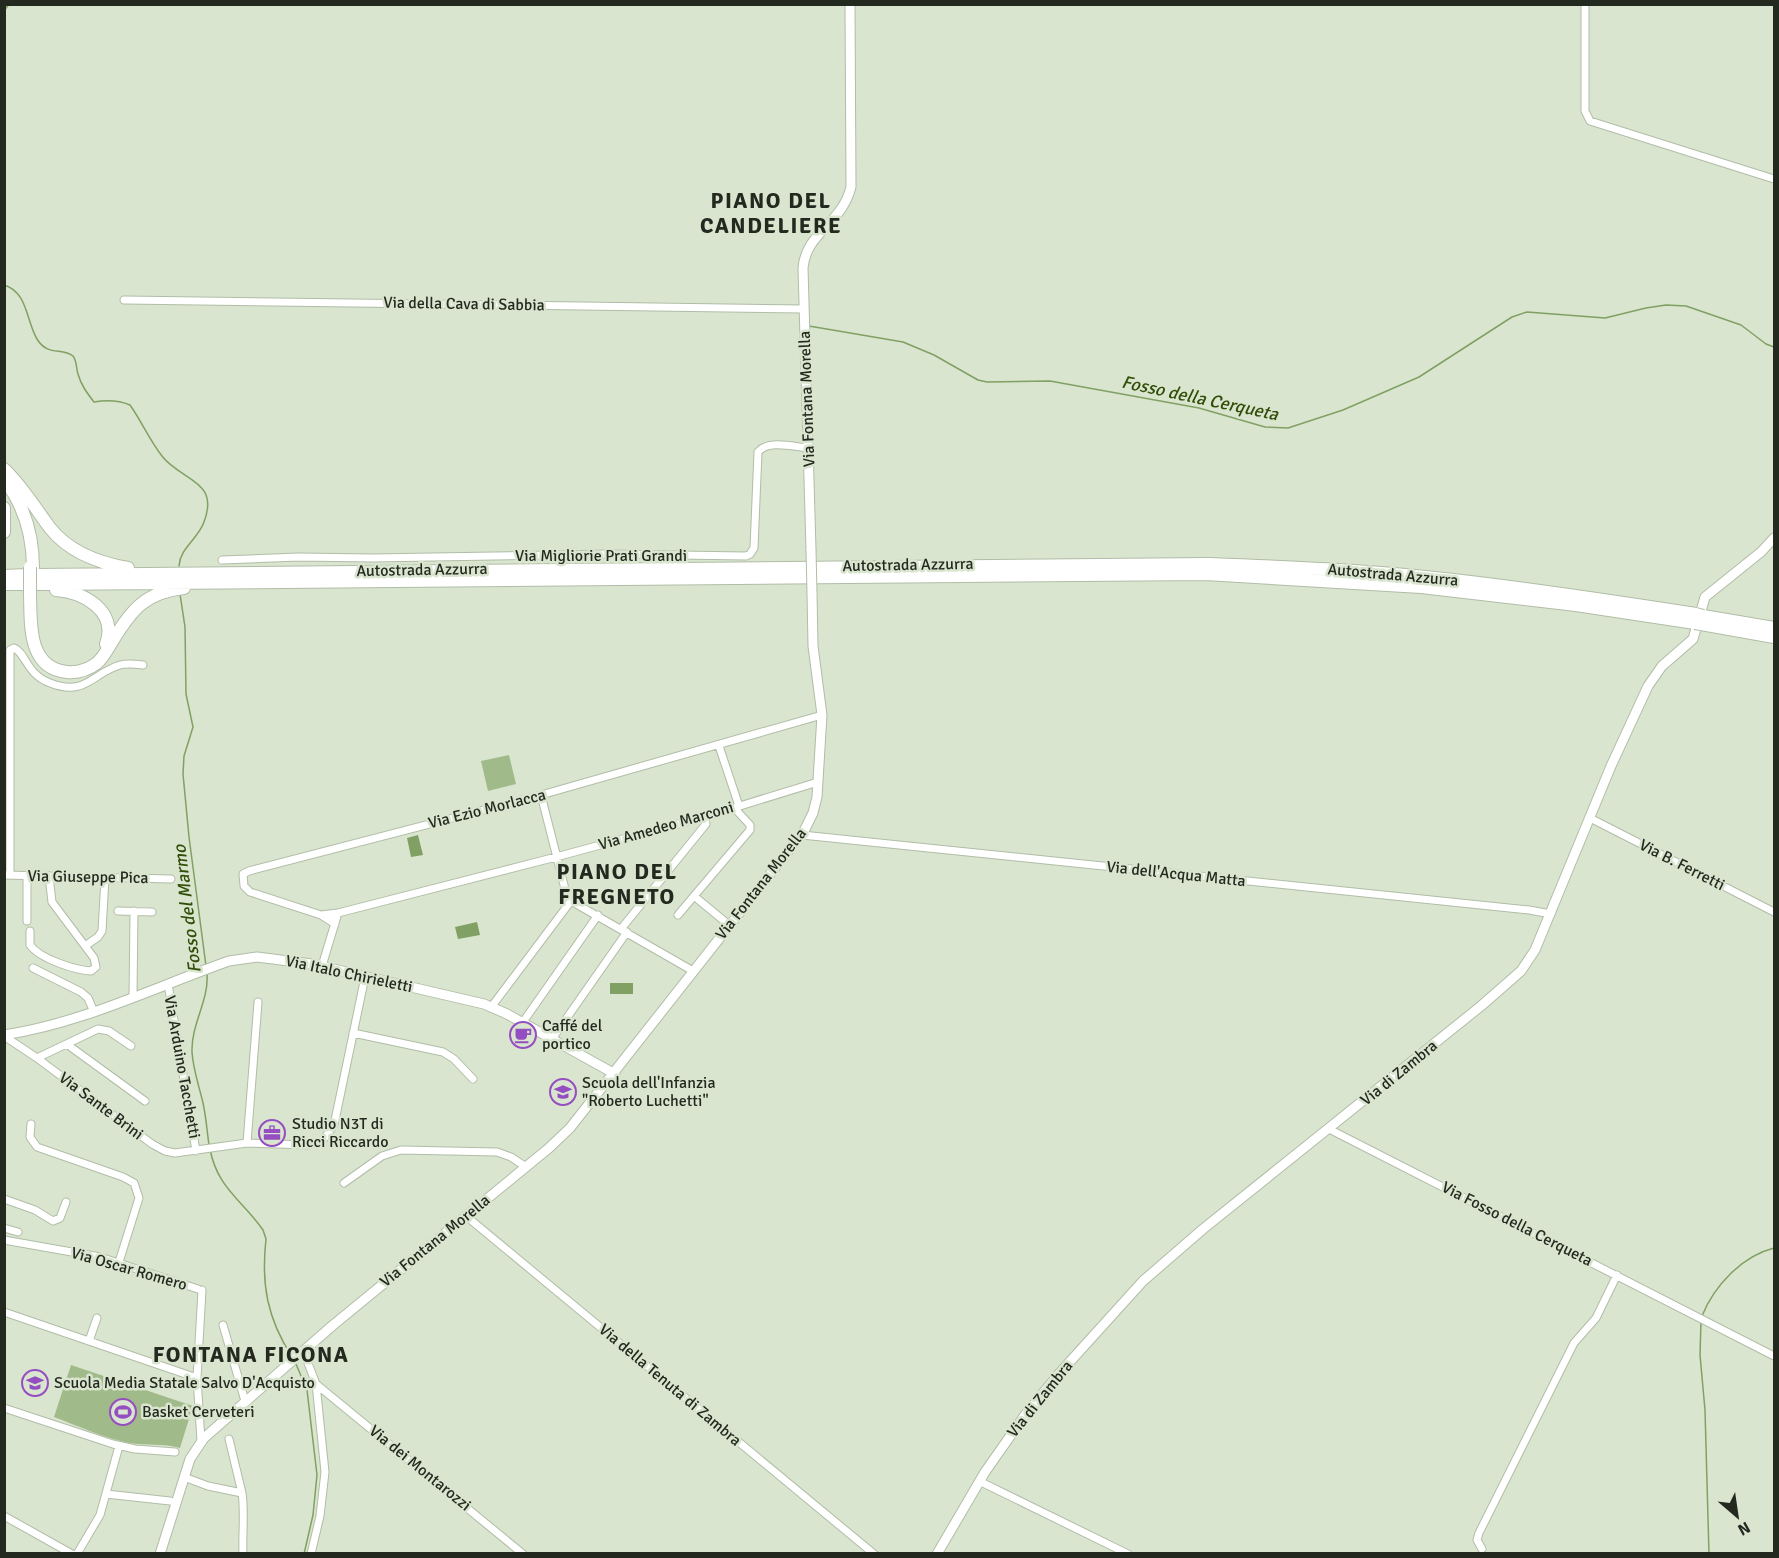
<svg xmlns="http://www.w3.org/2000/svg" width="1779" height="1558" viewBox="0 0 1779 1558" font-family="Signika,sans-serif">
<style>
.green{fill:#a1ba8a}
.water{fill:#81a063}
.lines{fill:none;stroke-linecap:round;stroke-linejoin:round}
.stream{stroke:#81a063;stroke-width:1.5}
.street-casing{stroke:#b1bda7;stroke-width:9}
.secondary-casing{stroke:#b1bda7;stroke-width:11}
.highway-casing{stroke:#b1bda7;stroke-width:14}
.street{stroke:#fff;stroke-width:7}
.secondary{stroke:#fff;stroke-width:9}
.highway{stroke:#fff;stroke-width:12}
.secondary-bridge-casing{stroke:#b1bda7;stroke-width:11;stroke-linecap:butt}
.highway-bridge-casing{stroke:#b1bda7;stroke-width:14;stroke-linecap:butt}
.secondary-bridge{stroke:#fff;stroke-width:9}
.highway-bridge{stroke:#fff;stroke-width:12}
.labels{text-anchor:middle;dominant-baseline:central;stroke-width:5;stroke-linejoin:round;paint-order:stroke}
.street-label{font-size:16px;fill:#242920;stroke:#d9e5ce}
.poi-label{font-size:16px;fill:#242920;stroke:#d9e5ce;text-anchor:start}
.water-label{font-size:18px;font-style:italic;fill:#314e08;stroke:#d9e5ce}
.district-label{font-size:22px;font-weight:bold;letter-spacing:1.5px;fill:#242920;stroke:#d9e5ce}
</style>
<rect width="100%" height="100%" fill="#d9e5ce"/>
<path class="green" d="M 509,755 L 516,784 L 488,791 L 481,761 Z
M 71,1365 L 193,1406 L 180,1448 C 163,1443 146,1446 129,1443 C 104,1438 78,1426 54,1417 Z"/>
<path class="water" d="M 418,835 L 423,855 L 411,857 L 407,838 Z
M 477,922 L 480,935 L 458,939 L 455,927 Z
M 610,983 L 633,983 L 633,994 L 610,994 Z"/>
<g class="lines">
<path class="stream" d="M 4,11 L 9,4
M 4,285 C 28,292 26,321 37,339 C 48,357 62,347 73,356 C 77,361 76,368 78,374 C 81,385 87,393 94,402 C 106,400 118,400 130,405 C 142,422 150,441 162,456 C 181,481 220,480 204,522 C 198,539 180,548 179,566
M 809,326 L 903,342 L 934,355 L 978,380 L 987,382 L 1050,381 L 1199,408 L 1265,427 L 1288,428 L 1343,410 L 1419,377 L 1512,317 L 1527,312 L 1605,318 L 1646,308 L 1666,305 L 1686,306 L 1741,325 L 1766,344 L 1774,347
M 180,594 L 185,627 L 186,694 L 193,727 L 184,756 L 183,774 L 189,837 L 206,966
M 207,974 C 209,1001 191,1024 192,1052 C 193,1069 199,1086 203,1103 C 206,1116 207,1131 209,1145
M 210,1149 C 217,1188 243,1201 263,1230 L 266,1239 C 261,1284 267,1318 292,1357
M 1702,1316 C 1714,1286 1742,1256 1774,1248
M 1701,1321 L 1700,1355 L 1705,1410 L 1709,1554
M 296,1364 L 307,1390 L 317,1475 L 313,1515 L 304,1554"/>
<defs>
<path id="street" d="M 1585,4 L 1585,111 L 1590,121 L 1774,179
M 124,300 L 804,309
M 222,560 L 298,557 L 372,558 L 610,554 L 746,556 L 750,554 L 754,548 L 758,452 C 768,439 794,447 809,448
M 719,746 L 739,806
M 541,795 L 565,889 L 571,901 L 693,971
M 1590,818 L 1774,912
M 802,835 L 1529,910 L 1551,914
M 4,875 L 171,879
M 10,875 L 10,650 L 14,648 C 26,653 26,674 50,683 C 86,697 92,673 120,665 C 127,663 136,664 143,665
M 118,911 L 152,912
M 338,913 L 556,857 L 704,817 L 818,782
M 321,915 L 250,892 L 244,886 L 243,874 L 249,871 L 541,795 L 822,715
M 678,915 L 694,896
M 27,921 L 27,876
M 729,925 L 694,896 L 750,830 L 750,825 L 738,812 L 736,807
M 621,929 L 706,824 L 704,817
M 30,931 L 30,945 C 40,959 75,970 91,971 L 96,967 L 94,958 L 52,902 L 49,876
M 85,946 L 98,937 L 102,931 L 105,878
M 322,966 L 338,913 L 321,915 L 335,924
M 33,968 L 81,992 L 88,998 L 94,1012
M 168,984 L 196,1151
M 133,997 L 134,911
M 492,1006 L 571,901
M 523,1022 L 598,915
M 353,1033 L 443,1052 L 454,1059 L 473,1079
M 4,1036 L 37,1058 L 152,1144 L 165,1151 L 175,1153 L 247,1143 L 309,1145 L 323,1140 L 334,1125 L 365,977
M 552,1039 L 627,932
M 68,1045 L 145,1101
M 37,1058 L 98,1029 L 109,1031 L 131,1046
M 31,1124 L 30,1137 L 37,1147 L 123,1177 L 134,1183 L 139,1198 L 119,1262
M 1329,1129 L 1774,1356
M 247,1143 L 258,1002
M 344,1183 L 382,1156 L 401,1150 L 497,1152 L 511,1157 L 526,1167
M 4,1199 L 35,1210 L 53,1221 L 60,1218 L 66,1202
M 466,1216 L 874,1554
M 4,1228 L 18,1232
M 4,1240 L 100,1257 L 198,1289
M 4,1312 L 197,1378
M 223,1325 L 245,1401
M 89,1341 L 97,1318
M 303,1350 L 316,1384 L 325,1472 L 320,1516 L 311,1554
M 316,1384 L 523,1554
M 4,1408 L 113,1444 L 135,1449 L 175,1452
M 229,1439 L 242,1493
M 201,1441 L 197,1378 L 202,1290
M 184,1477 L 208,1486 L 242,1493 C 245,1513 242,1533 243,1554
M 979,1481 L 1128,1554
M 106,1494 L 170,1501
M 4,1516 L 72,1554
M 1482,1549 L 1477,1540 L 1479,1533 L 1574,1343 L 1596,1318 L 1617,1275
M 77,1554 L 100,1515 L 119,1446"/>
<path id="secondary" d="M 811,550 L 803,268 C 806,232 842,224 851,187 L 850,4
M 4,1035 C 83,1023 155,987 229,961 L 257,957 L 312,964 L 484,1004 L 507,1014 L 615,1074
M 160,1554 L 190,1459 L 204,1438 L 332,1326 L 549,1148 L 570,1128 L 804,831 L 813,813 L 817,797 L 822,715 L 813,646 L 812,593
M 937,1554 L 985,1472 L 1025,1415 L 1057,1376 L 1143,1281 L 1203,1229 L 1481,1006 L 1521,971 L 1535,950 L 1611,766 L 1648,686 L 1662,666 L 1693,639 L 1705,597 L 1761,552 L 1774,538"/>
<path id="highway" d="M 4,469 C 23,487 35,508 50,528 C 69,552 99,563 128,568
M 4,479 C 25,506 33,535 33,568
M 4,508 L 4,532
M 36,575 L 1208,564 C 1286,567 1365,570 1444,579 C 1528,588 1612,601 1696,614
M 4,576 L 27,575
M 4,584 L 27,584
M 37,584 L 1205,574 L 1421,587 L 1576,605 L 1695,623
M 56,590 C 84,592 118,611 106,644
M 30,594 C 31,623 27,668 67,672 C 78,673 89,669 97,663 C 104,657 108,648 113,640 C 132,609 146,592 184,588
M 1703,616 L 1774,628
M 1701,624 L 1774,637"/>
</defs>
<use href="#street" class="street-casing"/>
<use href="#secondary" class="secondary-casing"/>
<use href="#highway" class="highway-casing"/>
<use href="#street" class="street"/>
<use href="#secondary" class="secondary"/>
<use href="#highway" class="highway"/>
<defs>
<path id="secondary-bridge" d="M 811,550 L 812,593"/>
<path id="highway-bridge" d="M 30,567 L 30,594
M 1696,614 L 1703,616
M 1695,623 L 1701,624"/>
</defs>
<use href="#secondary-bridge" class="secondary-bridge-casing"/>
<use href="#highway-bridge" class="highway-bridge-casing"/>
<use href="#secondary-bridge" class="secondary-bridge"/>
<use href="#highway-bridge" class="highway-bridge"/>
</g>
<defs>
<symbol id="cafe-ring" viewBox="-11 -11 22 22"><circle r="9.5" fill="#d9e5ce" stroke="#954ec1" stroke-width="1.5"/><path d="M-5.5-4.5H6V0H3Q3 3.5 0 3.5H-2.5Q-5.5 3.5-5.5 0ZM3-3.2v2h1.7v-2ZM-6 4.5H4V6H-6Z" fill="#954ec1"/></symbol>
<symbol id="school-ring" viewBox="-11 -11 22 22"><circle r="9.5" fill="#d9e5ce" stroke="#954ec1" stroke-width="1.5"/><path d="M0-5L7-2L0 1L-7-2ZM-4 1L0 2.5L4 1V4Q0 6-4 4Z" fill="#954ec1"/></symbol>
<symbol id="office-ring" viewBox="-11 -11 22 22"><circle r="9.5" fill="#d9e5ce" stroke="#954ec1" stroke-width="1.5"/><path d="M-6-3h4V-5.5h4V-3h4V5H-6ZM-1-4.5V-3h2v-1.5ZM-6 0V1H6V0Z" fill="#954ec1"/></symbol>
<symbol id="stadium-ring" viewBox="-11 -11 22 22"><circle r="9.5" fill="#d9e5ce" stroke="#954ec1" stroke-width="1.5"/><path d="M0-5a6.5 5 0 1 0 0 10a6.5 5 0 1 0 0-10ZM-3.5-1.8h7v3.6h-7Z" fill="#954ec1"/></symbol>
</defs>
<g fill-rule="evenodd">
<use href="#cafe-ring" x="508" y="1020" width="30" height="30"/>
<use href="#school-ring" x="548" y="1077" width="30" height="30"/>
<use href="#office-ring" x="257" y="1118" width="30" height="30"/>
<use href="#school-ring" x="20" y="1368" width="30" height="30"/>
<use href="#stadium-ring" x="108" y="1397" width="30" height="30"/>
</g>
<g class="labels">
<g class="street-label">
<text transform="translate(464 304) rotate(1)">Via della Cava di Sabbia</text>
<text transform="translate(807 399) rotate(-92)">Via Fontana Morella</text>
<text x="601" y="556">Via Migliorie Prati Grandi</text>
<text transform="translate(908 565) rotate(-1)">Autostrada Azzurra</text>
<text transform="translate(422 570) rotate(-1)">Autostrada Azzurra</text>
<text transform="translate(1393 575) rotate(5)">Autostrada Azzurra</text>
<text transform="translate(487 809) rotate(-14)">Via Ezio Morlacca</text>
<text transform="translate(666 826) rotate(-16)">Via Amedeo Marconi</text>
<text transform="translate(1682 865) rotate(27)">Via B. Ferretti</text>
<text transform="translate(1176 874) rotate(6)">Via dell'Acqua Matta</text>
<text transform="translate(88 877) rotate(1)">Via Giuseppe Pica</text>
<text transform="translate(761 884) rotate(-52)">Via Fontana Morella</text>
<text transform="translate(349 974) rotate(12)">Via Italo Chirieletti</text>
<text transform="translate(182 1067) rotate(80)">Via Arduino Tacchetti</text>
<text transform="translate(1399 1073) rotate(-39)">Via di Zambra</text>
<text transform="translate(101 1106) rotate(37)">Via Sante Brini</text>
<text transform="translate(1517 1224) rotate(27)">Via Fosso della Cerqueta</text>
<text transform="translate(435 1241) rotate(-39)">Via Fontana Morella</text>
<text transform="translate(129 1269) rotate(16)">Via Oscar Romero</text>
<text transform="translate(670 1385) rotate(40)">Via della Tenuta di Zambra</text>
<text transform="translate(1040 1399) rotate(-51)">Via di Zambra</text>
<text transform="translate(420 1468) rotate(39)">Via dei Montarozzi</text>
</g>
<g class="poi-label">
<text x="542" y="1026">Caffé del<tspan x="542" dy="18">portico</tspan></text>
<text x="582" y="1083">Scuola dell'Infanzia<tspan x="582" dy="18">"Roberto Luchetti"</tspan></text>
<text x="292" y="1124">Studio N3T di<tspan x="292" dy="18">Ricci Riccardo</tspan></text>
<text x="54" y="1383">Scuola Media Statale Salvo D'Acquisto</text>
<text x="142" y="1412">Basket Cerveteri</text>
</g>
<g class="water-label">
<text transform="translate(1200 398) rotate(12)">Fosso della Cerqueta</text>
<text transform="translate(187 909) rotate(-97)">Fosso del Marmo</text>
</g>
<g class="district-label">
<text x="771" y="200">PIANO DEL<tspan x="771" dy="25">CANDELIERE</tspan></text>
<text x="617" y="871">PIANO DEL<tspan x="617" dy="25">FREGNETO</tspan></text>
<text x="251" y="1354">FONTANA FICONA</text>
</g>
</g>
<rect width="1779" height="1558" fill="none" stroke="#242920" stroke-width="12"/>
<g transform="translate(1737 1516) rotate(151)" stroke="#d9e5ce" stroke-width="4.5" paint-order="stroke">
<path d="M0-4.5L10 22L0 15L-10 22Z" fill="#242920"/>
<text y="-9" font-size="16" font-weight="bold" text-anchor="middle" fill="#242920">N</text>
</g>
</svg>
